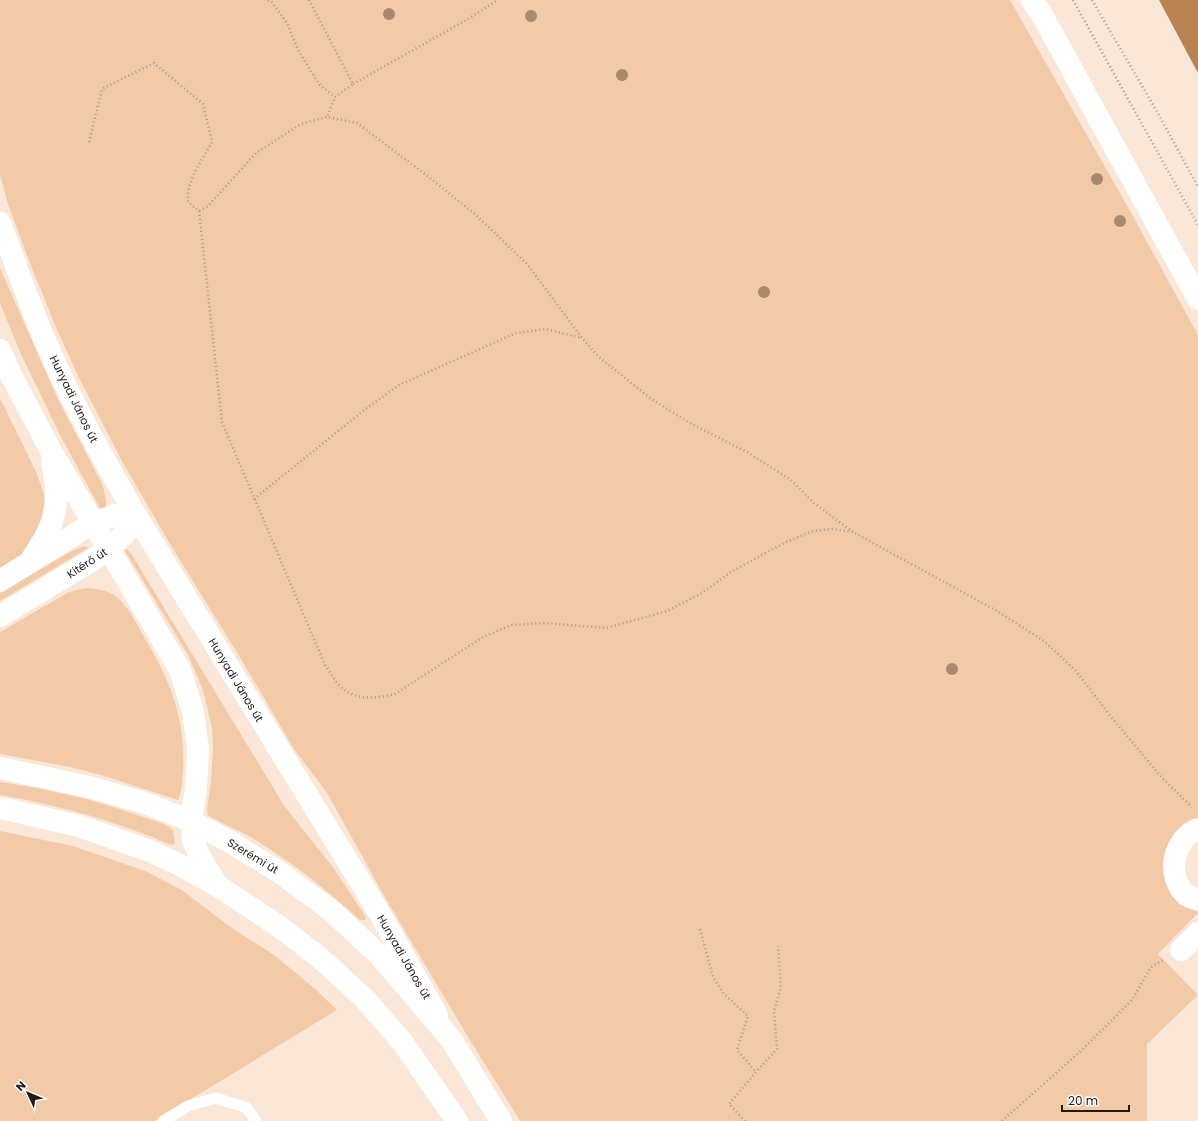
<svg xmlns="http://www.w3.org/2000/svg" width="1198" height="1121" viewBox="0 0 1198 1121" font-family="Poppins,sans-serif">
<style>
.green{fill:#f3caa7}
.water{fill:#b88252}
.lines{fill:none;stroke-linecap:round;stroke-linejoin:round}
.path{stroke:#a7998d;stroke-width:2.5;stroke-dasharray:1 3;stroke-linecap:butt}
.service{stroke:#fff;stroke-width:11}
.minor{stroke:#fff;stroke-width:22}
.secondary{stroke:#fff;stroke-width:22}
.primary{stroke:#fff;stroke-width:22}
.tree{fill:#a78a6e}
.labels{text-anchor:middle;dominant-baseline:central;stroke-width:3.5;stroke-linejoin:round;paint-order:stroke}
.street-label{font-size:11px;fill:#201914;stroke:#fff}
</style>
<rect width="100%" height="100%" fill="#fae7d7"/>
<path class="green" d="M 0,0 L 1010,0 L 1129,209 L 1198,335 L 1198,820 L 1184,824 L 1184,904 L 1198,911 L 1198,913 L 1158,954 L 1198,995 L 1147,1044 L 1147,1121 L 520,1121 L 468,1037 L 386,899 L 327,793 L 294,749 L 241,659 L 170,544 L 123,463 L 78,376 L 55,325 L 26,253 L 7,201 L 0,174 Z
M 0,268 L 56,395 L 102,484 C 105,493 109,507 103,514 L 60,435 L 20,352 L 4,313 L 0,303 Z
M 0,398 L 37,474 L 44,495 L 45,516 L 26,553 L 0,570 Z
M 84,546 L 87,547 L 88,548 L 0,601 L 0,593 L 70,552 Z
M 124,549 L 127,549 L 132,555 L 285,807 L 332,866 L 364,914 L 366,919 L 364,920 L 360,920 C 325,888 289,860 249,836 C 236,829 221,823 208,815 L 207,810 L 211,782 L 213,748 L 212,728 L 203,690 L 188,655 Z
M 85,588 C 96,588 107,590 117,597 C 127,606 135,620 141,632 C 170,680 185,714 183,770 C 182,780 182,792 178,800 L 101,775 L 70,767 L 0,754 L 0,632 L 69,592 Z
M 0,782 C 47,789 93,799 137,815 C 149,819 161,822 171,828 L 173,831 L 175,844 L 171,845 C 116,821 59,805 0,795 Z
M 0,831 L 73,846 L 145,871 L 182,890 L 229,926 L 274,955 L 314,988 L 337,1010 L 155,1121 L 0,1121 Z"/>
<path class="water" d="M 1159,0 L 1198,0 L 1198,73 Z"/>
<g class="lines">
<path class="path" d="M 268,0 L 271,1 L 287,23 L 298,50 L 319,84 L 335,97
M 309,0 L 353,84 L 335,97 L 327,117
M 1073,0 L 1198,225
M 1092,0 L 1159,115 L 1198,187
M 353,84 L 468,19 L 498,0
M 89,142 L 102,89 L 154,63 L 203,104 L 212,142 C 202,161 186,180 188,202 L 199,211 L 208,206 L 256,153 L 301,124 L 327,117 L 357,123 L 430,178 L 476,215 L 527,264 L 582,338 L 599,357 L 650,398 L 690,423 L 747,452 L 791,480 L 814,503 L 853,532
M 199,211 L 222,422 L 325,665 C 329,671 333,677 337,683 C 352,701 374,699 395,694 L 483,637 L 512,625 L 545,623 L 606,628 L 667,611 L 702,593 L 731,572 L 784,543 L 813,531 L 832,529 L 853,532 L 997,611 L 1044,641 L 1076,671 L 1112,718 L 1162,778 L 1192,807
M 254,499 L 363,411 L 399,385 L 516,333 L 546,329 L 582,338
M 700,929 L 713,977 L 724,994 L 748,1016 L 737,1050 L 756,1072
M 745,1121 L 729,1104 L 756,1072 L 777,1049 L 774,1011 L 781,987 L 778,946
M 1002,1121 L 1082,1050 L 1132,1000 L 1151,967 L 1163,960"/>
<path class="service" d="M 163,1121 L 188,1106 L 216,1098 L 247,1108 L 256,1121"/>
<path class="minor" d="M 1032,0 L 1042,15 L 1198,299
M 1198,829 C 1172,840 1166,876 1186,895 C 1189,897 1194,898 1198,900
M 1181,950 L 1198,933"/>
<path class="secondary" d="M 0,223 C 14,261 28,299 43,336 C 69,398 102,456 135,514 L 380,914 L 437,1015
M 0,350 L 11,375 L 51,451 L 180,670 L 193,712 L 198,749 L 196,789 L 191,821 L 193,841 L 202,861 L 218,886
M 31,560 C 40,546 51,530 54,513 C 58,496 55,478 52,461
M 0,581 L 93,523 L 116,515 L 135,514
M 0,616 L 109,550 L 128,530 L 135,514"/>
<path class="primary" d="M 0,768 L 89,787 L 145,803 L 191,821 L 230,842 L 279,872 L 333,912 L 380,956 L 451,1039 L 501,1121
M 0,808 L 79,826 L 150,851 L 180,865 L 218,886 L 277,925 L 319,957 L 365,999 L 403,1043 L 457,1121"/>
</g>
<g class="tree">
<circle cx="389" cy="14" r="6"/>
<circle cx="531" cy="16" r="6"/>
<circle cx="622" cy="75" r="6"/>
<circle cx="1097" cy="179" r="6"/>
<circle cx="1120" cy="221" r="6"/>
<circle cx="764" cy="292" r="6"/>
<circle cx="952" cy="669" r="6"/>
</g>
<g class="labels">
<g class="street-label">
<text transform="translate(74 399) rotate(64)">Hunyadi János út</text>
<text transform="translate(87 563) rotate(-33)">Kitérő út</text>
<text transform="translate(236 680) rotate(59)">Hunyadi János út</text>
<text transform="translate(253 856) rotate(31)">Szerémi út</text>
<text transform="translate(404 957) rotate(60)">Hunyadi János út</text>
</g>
</g>
<g transform="translate(28 1093) rotate(314)" stroke="#ffffff" stroke-width="3" paint-order="stroke">
<path d="M0-3L7 15L0 10L-7 15Z" fill="#201914"/>
<text y="-6" font-size="11" font-weight="bold" text-anchor="middle" fill="#201914">N</text>
</g>
<path d="M1062 1105v6h67v-6" fill="none" stroke="#201914" stroke-width="2"/>
<text x="1068" y="1105" font-size="12" fill="#201914" stroke="#ffffff" stroke-width="3" paint-order="stroke">20 m</text>
</svg>
